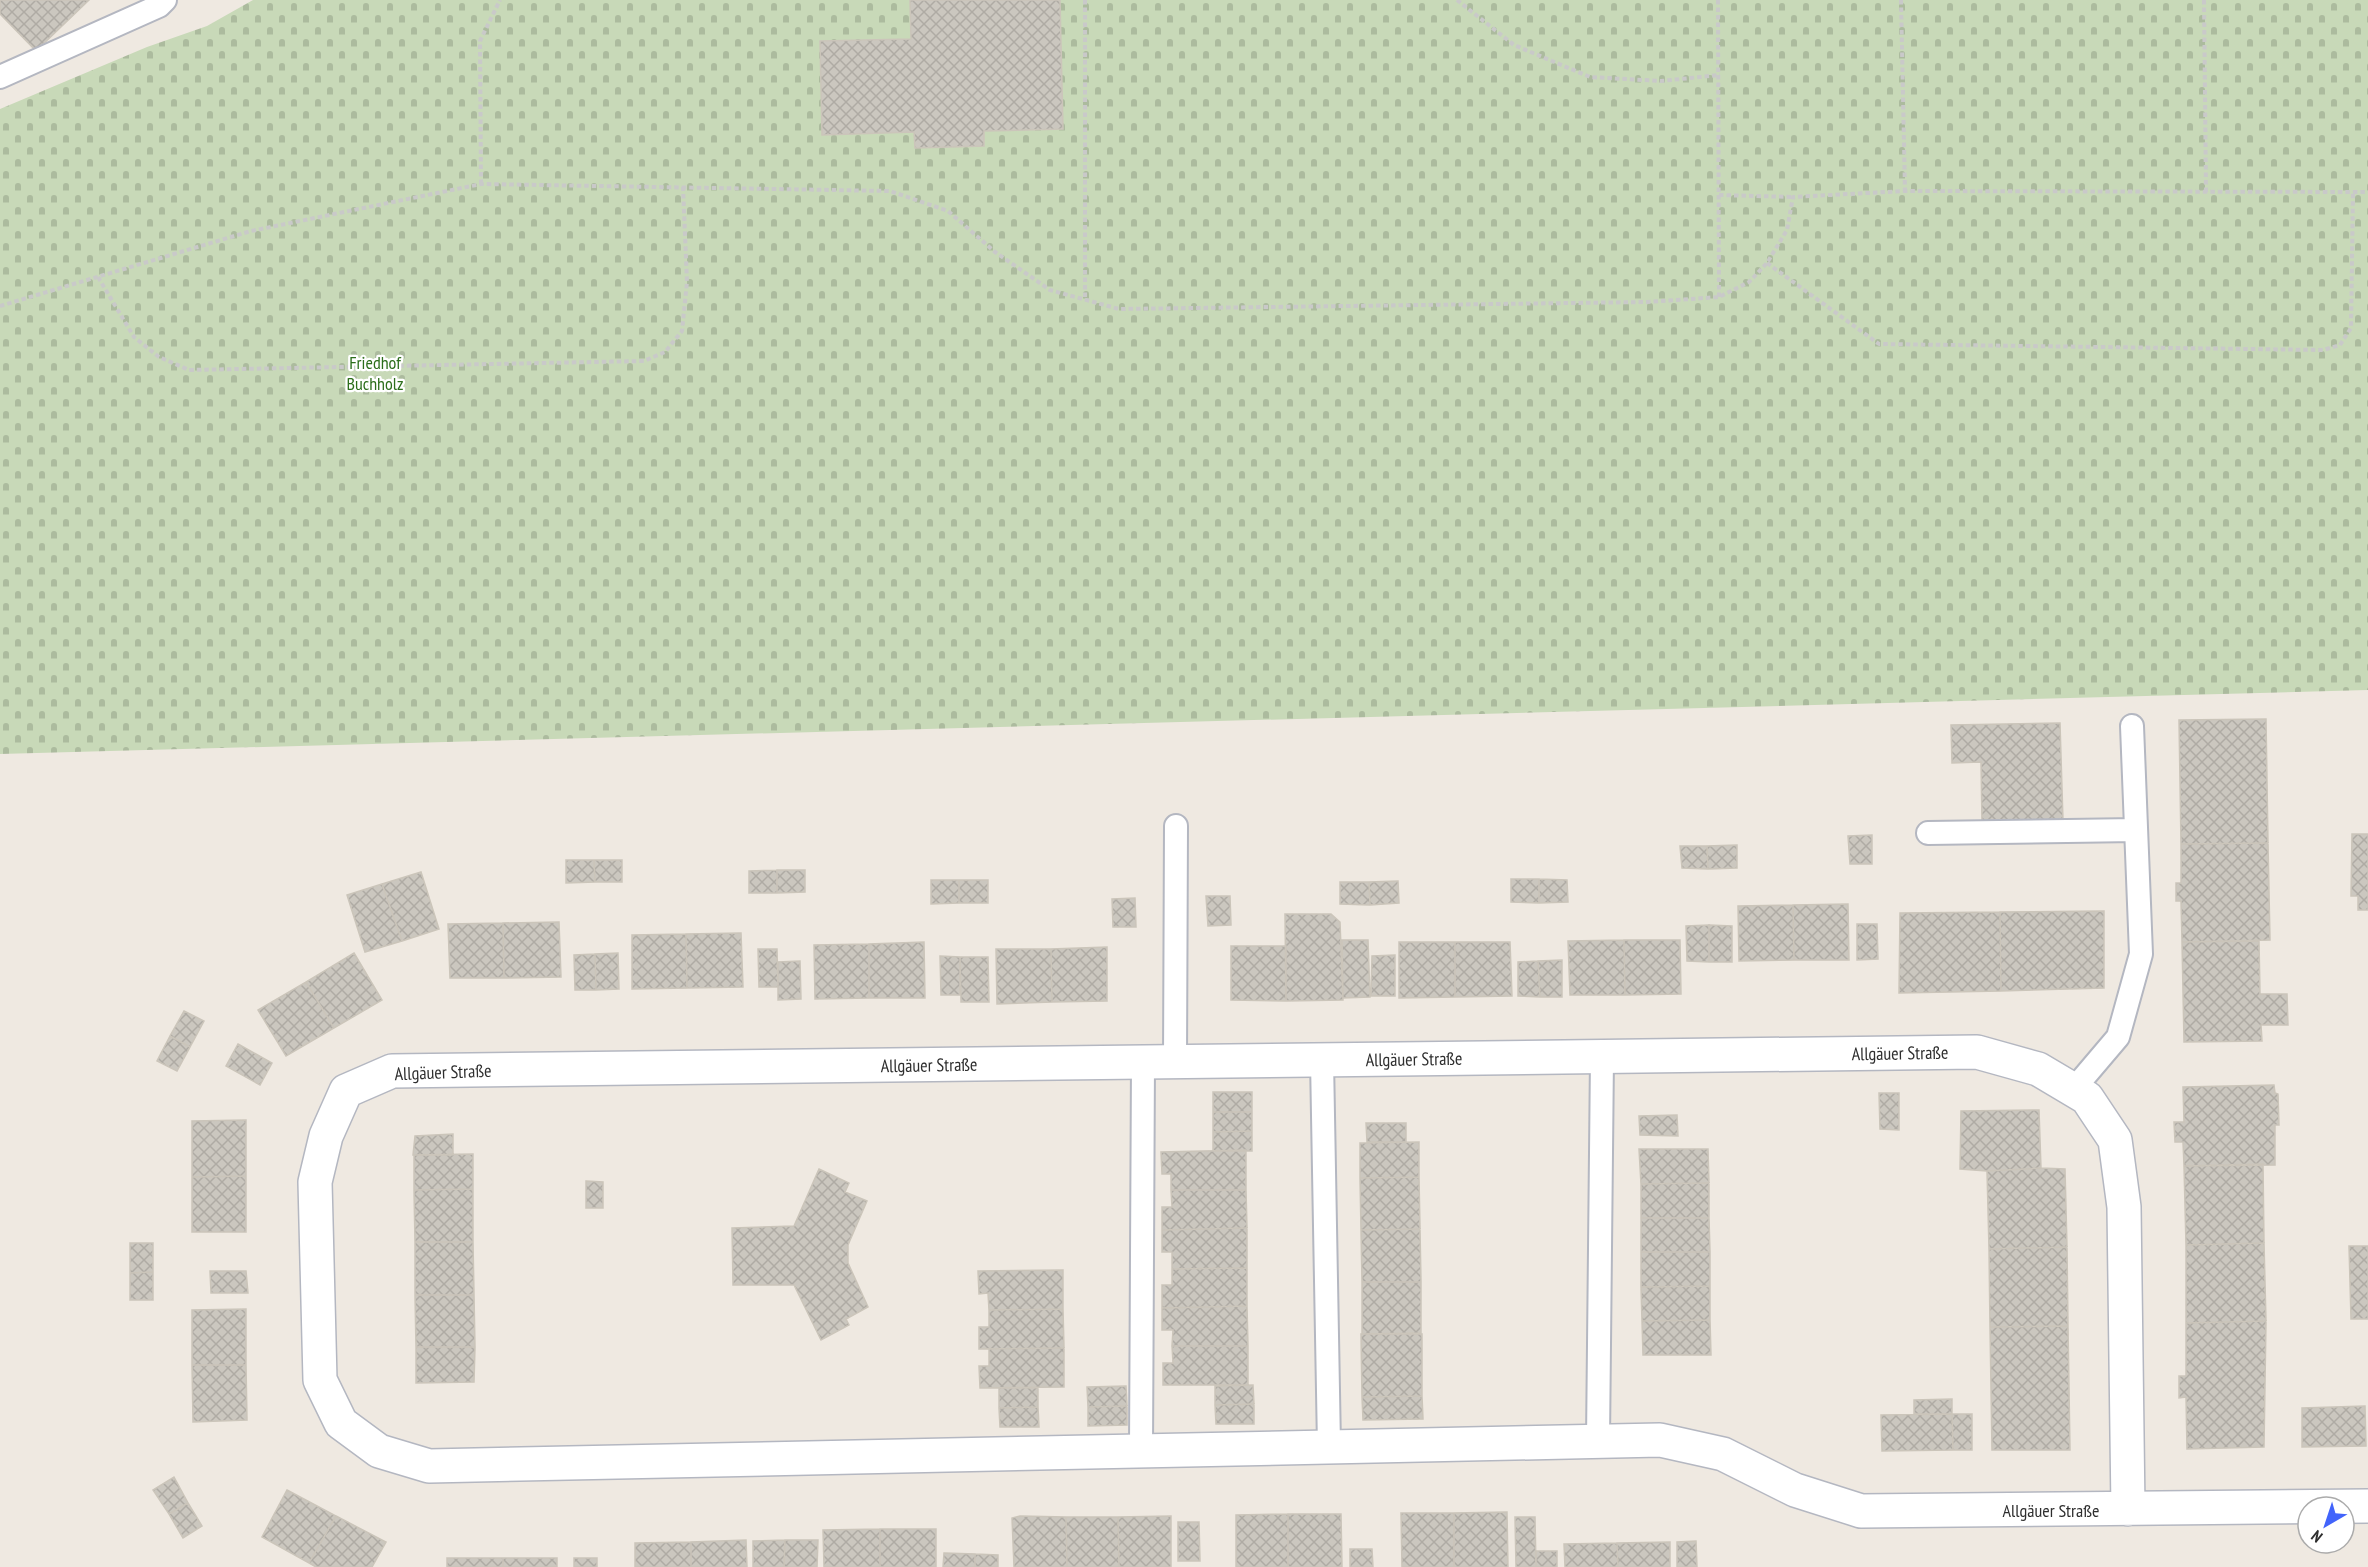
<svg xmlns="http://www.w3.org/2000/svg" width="2368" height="1567" viewBox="0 0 2368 1567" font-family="'PT Sans Narrow',sans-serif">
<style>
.cemetery{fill:url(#cemetery-stones)}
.building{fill:url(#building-cross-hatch);stroke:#cbc5ba;stroke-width:1.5}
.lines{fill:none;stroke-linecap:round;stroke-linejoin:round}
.lane-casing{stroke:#b4b7c1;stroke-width:26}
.street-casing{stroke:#b4b7c1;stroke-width:36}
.path{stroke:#c9c9c9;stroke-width:4;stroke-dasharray:4.5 3;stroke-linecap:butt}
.lane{stroke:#fff;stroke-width:22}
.street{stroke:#fff;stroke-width:33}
.labels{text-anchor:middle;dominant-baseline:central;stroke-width:4.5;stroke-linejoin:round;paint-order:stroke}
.park-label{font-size:18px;fill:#2c6e1b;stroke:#fff}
.street-label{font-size:18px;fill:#2e2e2e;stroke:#fff}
</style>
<defs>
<pattern id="cemetery-stones" width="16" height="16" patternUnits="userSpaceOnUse" patternTransform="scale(1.5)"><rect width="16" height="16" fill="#c8d9b8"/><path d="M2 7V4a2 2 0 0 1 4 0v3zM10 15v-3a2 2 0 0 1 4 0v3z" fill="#acbb9e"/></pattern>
<pattern id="building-cross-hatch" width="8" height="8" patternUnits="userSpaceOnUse" patternTransform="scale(1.5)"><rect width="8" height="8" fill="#cbc7bf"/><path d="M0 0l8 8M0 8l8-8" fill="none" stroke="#afaba4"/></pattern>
</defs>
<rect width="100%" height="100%" fill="#efe9e1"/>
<path class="cemetery" d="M 253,0 L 2368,0 L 2368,690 L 0,754 L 0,109 L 147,47 L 207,26 Z"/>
<path class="building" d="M 0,0 L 89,0 L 36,51 L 0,14 Z
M 910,0 L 1060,0 L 1063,129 L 984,131 L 984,146 L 915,148 L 914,132 L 822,135 L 820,41 L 911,39 Z
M 2266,719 L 2268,843 L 2181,844 L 2179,720 Z
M 2060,723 L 2063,821 L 1982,823 L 1981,762 L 1952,763 L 1951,725 Z
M 2352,834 L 2368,834 L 2368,910 L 2358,910 L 2358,896 L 2351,896 Z
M 1872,835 L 1872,864 L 1850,864 L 1848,836 Z
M 2268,843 L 2270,940 L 2182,942 L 2181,901 L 2176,901 L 2176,883 L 2181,883 L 2181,844 Z
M 1737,845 L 1737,868 L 1708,869 L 1707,846 Z
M 1680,846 L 1707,846 L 1708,869 L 1682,868 Z
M 566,860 L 594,860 L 595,882 L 566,883 Z
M 594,860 L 622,860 L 622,882 L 595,882 Z
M 777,870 L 777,893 L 749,893 L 749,871 Z
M 777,870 L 805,870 L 805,892 L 777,893 Z
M 421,872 L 439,929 L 402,941 L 382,884 Z
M 1511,879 L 1539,879 L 1539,903 L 1511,902 Z
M 1539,879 L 1567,880 L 1568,902 L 1539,903 Z
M 931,880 L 959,880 L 959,903 L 931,904 Z
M 959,880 L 988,880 L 988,903 L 959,903 Z
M 1398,881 L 1399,903 L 1370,905 L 1369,882 Z
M 1340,882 L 1369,882 L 1370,905 L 1340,904 Z
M 382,884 L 402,941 L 365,952 L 347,895 Z
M 1206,896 L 1230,896 L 1231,925 L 1208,926 Z
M 1135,898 L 1136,927 L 1113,927 L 1112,899 Z
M 1848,904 L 1849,960 L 1794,960 L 1793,905 Z
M 1793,905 L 1794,960 L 1739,961 L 1738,906 Z
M 2104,911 L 2104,988 L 2001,991 L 2000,912 Z
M 2000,912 L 2001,991 L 1899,993 L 1900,913 Z
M 1285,914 L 1331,914 L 1340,922 L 1343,1000 L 1286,1001 Z
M 559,922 L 561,977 L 504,978 L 503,923 Z
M 503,923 L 504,978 L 450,978 L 448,924 Z
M 1857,924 L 1877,924 L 1878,959 L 1857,960 Z
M 1709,925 L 1709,962 L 1687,961 L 1686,926 Z
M 1709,925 L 1732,926 L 1732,962 L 1709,962 Z
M 741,933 L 743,987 L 687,988 L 686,934 Z
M 686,934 L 687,988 L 632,989 L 632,935 Z
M 1342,940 L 1368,940 L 1370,997 L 1343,998 Z
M 1624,940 L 1625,995 L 1570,995 L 1568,941 Z
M 1624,940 L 1680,940 L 1681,994 L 1625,995 Z
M 2259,941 L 2260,994 L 2287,994 L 2288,1025 L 2261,1025 L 2262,1041 L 2184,1042 L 2182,942 Z
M 924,942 L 925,998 L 869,998 L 869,944 Z
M 1399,942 L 1455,942 L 1455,997 L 1399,998 Z
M 1455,942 L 1510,942 L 1512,996 L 1455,997 Z
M 869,944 L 869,998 L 815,999 L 814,945 Z
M 1231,946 L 1286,946 L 1286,1001 L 1231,1000 Z
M 1107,947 L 1107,1001 L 1052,1002 L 1051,949 Z
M 758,949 L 777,949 L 778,987 L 759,987 Z
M 996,949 L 1051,949 L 1052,1002 L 997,1004 Z
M 354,953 L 382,1000 L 334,1028 L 306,982 Z
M 618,953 L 619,989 L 596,990 L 595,954 Z
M 595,954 L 596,990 L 575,990 L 574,955 Z
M 1395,955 L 1395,996 L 1371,996 L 1372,956 Z
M 940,956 L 960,957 L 960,995 L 941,995 Z
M 960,957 L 988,957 L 989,1002 L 961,1002 Z
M 1562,960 L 1562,997 L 1540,997 L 1538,961 Z
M 800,961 L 801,999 L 778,1000 L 778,962 Z
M 1538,961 L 1540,997 L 1518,996 L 1518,962 Z
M 306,982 L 334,1028 L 286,1056 L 258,1010 Z
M 184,1011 L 204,1021 L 190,1047 L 170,1036 Z
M 170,1036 L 190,1047 L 177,1071 L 157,1061 Z
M 238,1044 L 272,1063 L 260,1085 L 226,1066 Z
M 2274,1085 L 2275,1093 L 2278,1094 L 2279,1125 L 2275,1125 L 2275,1165 L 2184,1166 L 2183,1142 L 2175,1142 L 2174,1122 L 2184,1122 L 2183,1087 Z
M 1213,1092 L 1252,1092 L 1252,1112 L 1213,1112 Z
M 1879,1093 L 1899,1093 L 1899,1130 L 1880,1129 Z
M 2039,1110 L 2041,1168 L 1987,1171 L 1960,1169 L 1961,1111 Z
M 1213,1112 L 1252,1112 L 1252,1131 L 1213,1132 Z
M 1677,1115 L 1678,1136 L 1640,1135 L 1639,1116 Z
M 246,1120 L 246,1176 L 192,1177 L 192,1121 Z
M 1366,1123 L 1406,1123 L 1406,1142 L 1367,1142 Z
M 1252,1131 L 1252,1151 L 1213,1151 L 1213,1132 Z
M 453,1134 L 453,1155 L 413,1155 L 415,1136 Z
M 1419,1142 L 1419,1177 L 1360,1178 L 1360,1143 Z
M 1639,1149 L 1708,1149 L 1709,1183 L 1641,1184 Z
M 1246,1150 L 1246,1190 L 1171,1190 L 1171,1174 L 1162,1174 L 1161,1152 Z
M 473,1154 L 473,1189 L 414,1190 L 414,1155 Z
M 2263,1164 L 2264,1243 L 2186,1245 L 2184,1166 Z
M 2041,1168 L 2065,1169 L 2067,1247 L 1989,1249 L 1987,1171 Z
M 819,1169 L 849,1183 L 845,1192 L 867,1201 L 848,1245 L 848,1263 L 868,1307 L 846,1319 L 849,1325 L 821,1340 L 794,1285 L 733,1285 L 732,1228 L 794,1226 Z
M 246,1176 L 246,1232 L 192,1232 L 192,1177 Z
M 1419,1177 L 1420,1229 L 1361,1230 L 1360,1178 Z
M 586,1181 L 603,1182 L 603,1208 L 586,1208 Z
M 1709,1183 L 1709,1218 L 1641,1218 L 1641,1184 Z
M 473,1189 L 473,1242 L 415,1242 L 414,1190 Z
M 1171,1190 L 1246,1190 L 1247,1228 L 1162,1230 L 1162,1207 L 1172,1207 Z
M 1641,1218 L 1709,1218 L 1710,1252 L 1641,1252 Z
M 1247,1228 L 1247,1268 L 1172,1269 L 1172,1252 L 1162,1252 L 1162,1230 Z
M 1420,1229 L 1421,1282 L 1362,1282 L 1361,1230 Z
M 415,1242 L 473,1242 L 474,1295 L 415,1295 Z
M 130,1243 L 153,1243 L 153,1272 L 130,1273 Z
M 2264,1243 L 2266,1321 L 2186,1323 L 2186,1245 Z
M 2349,1246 L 2368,1246 L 2368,1319 L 2351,1319 Z
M 2067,1247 L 2068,1326 L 1990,1327 L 1989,1249 Z
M 1641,1252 L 1710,1252 L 1710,1286 L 1641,1287 Z
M 1247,1268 L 1247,1306 L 1162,1308 L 1162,1285 L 1172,1285 L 1172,1269 Z
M 1063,1270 L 1063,1309 L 989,1310 L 988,1293 L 979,1294 L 978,1271 Z
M 210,1271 L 246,1271 L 248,1293 L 211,1293 Z
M 153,1272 L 153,1300 L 130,1300 L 130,1273 Z
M 1362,1282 L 1421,1282 L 1421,1333 L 1362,1334 Z
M 1710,1286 L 1710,1320 L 1642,1321 L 1641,1287 Z
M 415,1295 L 474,1295 L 475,1347 L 416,1347 Z
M 1247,1306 L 1248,1346 L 1172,1346 L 1173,1330 L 1162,1330 L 1162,1308 Z
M 246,1309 L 246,1365 L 192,1365 L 192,1310 Z
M 1063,1309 L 1064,1348 L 979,1349 L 979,1327 L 989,1327 L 989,1310 Z
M 1710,1320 L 1711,1355 L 1643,1355 L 1642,1321 Z
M 2266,1321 L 2264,1447 L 2187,1449 L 2186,1397 L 2179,1398 L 2179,1376 L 2186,1376 L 2186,1323 Z
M 2068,1326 L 2070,1450 L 1992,1450 L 1990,1327 Z
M 1361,1334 L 1422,1334 L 1422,1396 L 1362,1397 Z
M 1172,1346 L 1248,1346 L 1248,1385 L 1163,1385 L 1163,1363 L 1173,1363 Z
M 416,1347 L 475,1347 L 474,1382 L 416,1383 Z
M 1064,1348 L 1064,1387 L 980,1388 L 979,1366 L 989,1366 L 989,1349 Z
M 192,1365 L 246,1365 L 247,1420 L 193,1422 Z
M 1253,1385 L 1254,1404 L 1215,1405 L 1215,1386 Z
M 1126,1386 L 1127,1406 L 1088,1407 L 1087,1387 Z
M 999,1388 L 1038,1388 L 1038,1407 L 999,1408 Z
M 1422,1396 L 1423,1419 L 1363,1420 L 1362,1397 Z
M 1952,1399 L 1952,1414 L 1914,1414 L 1914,1400 Z
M 1254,1404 L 1254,1424 L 1216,1424 L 1215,1405 Z
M 1127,1406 L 1127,1425 L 1088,1426 L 1088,1407 Z
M 2365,1406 L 2366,1446 L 2302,1447 L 2302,1408 Z
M 1038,1407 L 1039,1427 L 1000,1427 L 999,1408 Z
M 1952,1414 L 1953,1450 L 1882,1451 L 1881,1415 Z
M 1952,1414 L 1972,1414 L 1972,1450 L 1953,1450 Z
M 174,1477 L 188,1503 L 169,1514 L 153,1490 Z
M 287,1490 L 336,1516 L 309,1563 L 262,1537 Z
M 188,1503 L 202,1526 L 183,1538 L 169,1514 Z
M 1507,1512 L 1508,1567 L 1454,1567 L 1454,1513 Z
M 1401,1513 L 1454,1513 L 1454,1567 L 1402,1567 Z
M 1288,1514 L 1288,1567 L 1236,1567 L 1236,1515 Z
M 1288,1514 L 1341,1514 L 1342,1567 L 1288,1567 Z
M 336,1516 L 386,1542 L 372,1567 L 316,1567 L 309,1563 Z
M 1020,1516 L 1066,1517 L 1067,1567 L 1014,1567 L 1012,1518 Z
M 1171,1516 L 1171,1567 L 1119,1567 L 1118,1517 Z
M 1066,1517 L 1118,1517 L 1119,1567 L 1067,1567 Z
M 1515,1517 L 1535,1517 L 1536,1567 L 1516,1567 Z
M 1178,1522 L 1199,1522 L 1200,1561 L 1178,1561 Z
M 880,1529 L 936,1529 L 936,1567 L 880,1567 Z
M 880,1529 L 880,1567 L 824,1567 L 823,1530 Z
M 746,1540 L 747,1567 L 691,1567 L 691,1542 Z
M 785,1540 L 818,1540 L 817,1567 L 784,1567 Z
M 785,1540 L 784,1567 L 753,1567 L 753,1541 Z
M 1696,1541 L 1697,1567 L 1677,1567 L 1677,1542 Z
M 691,1542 L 691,1567 L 635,1567 L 635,1543 Z
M 1670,1542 L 1670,1567 L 1618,1567 L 1617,1543 Z
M 1617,1543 L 1618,1567 L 1565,1567 L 1564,1544 Z
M 1350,1549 L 1372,1549 L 1373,1567 L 1350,1567 Z
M 1536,1551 L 1557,1551 L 1557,1567 L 1536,1567 Z
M 944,1553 L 975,1554 L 975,1567 L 943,1567 Z
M 975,1554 L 998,1555 L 998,1567 L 975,1567 Z
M 447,1558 L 503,1558 L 503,1567 L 447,1567 Z
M 503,1558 L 557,1558 L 557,1567 L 503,1567 Z
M 574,1558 L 597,1558 L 597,1567 L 574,1567 Z"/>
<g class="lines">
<defs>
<path id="lane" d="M 0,77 L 159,6 L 165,0
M 1928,833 L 2136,830
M 1322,1060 L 1329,1446
M 1175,1062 L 1176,826
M 2073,1090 L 2118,1037 L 2141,954 L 2132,726
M 1598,1440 L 1602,1057
M 1141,1450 L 1143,1062"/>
<path id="street" d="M 2128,1509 L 2124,1207 L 2115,1140 L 2087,1098 L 2038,1069 L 1977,1052 L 392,1071 L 346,1091 L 326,1136 L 315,1182 L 320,1380 L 341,1423 L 379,1451 L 429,1466 L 1660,1440 L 1723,1454 L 1795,1490 L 1861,1511 L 2368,1506"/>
</defs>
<use href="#lane" class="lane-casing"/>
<use href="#street" class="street-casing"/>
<path class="path" d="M 1085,0 L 1085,300
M 1457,0 L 1514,45 L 1590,77 L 1661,81 L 1720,75
M 1718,0 L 1719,297
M 1901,0 L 1905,191
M 2204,0 L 2206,192
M 481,184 L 480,41 L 500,0
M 1719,195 L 1793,197
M 1767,263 L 1879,344 L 2323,350 L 2340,345 L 2351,328 L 2353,192
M 98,277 L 134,337 L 159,357 L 189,370 L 644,361 L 665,352 L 682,331 L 687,282 L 683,187
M 0,306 L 251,231 L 481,184 L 890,191 L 948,211 L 995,252 L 1050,290 L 1119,309 L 1647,302 L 1719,297 L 1749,282 L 1767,263 L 1787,230 L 1793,197 L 1905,191 L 2368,192"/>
<use href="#lane" class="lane"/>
<use href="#street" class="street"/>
</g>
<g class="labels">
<g class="park-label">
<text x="375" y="362">Friedhof<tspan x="375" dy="21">Buchholz</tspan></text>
</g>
<g class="street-label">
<text transform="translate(1900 1053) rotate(-1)">Allgäuer Straße</text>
<text transform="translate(1414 1059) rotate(-1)">Allgäuer Straße</text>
<text transform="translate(929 1065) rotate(-1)">Allgäuer Straße</text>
<text transform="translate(443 1072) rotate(-2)">Allgäuer Straße</text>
<text x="2051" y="1510">Allgäuer Straße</text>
</g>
</g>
<g transform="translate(2326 1525) rotate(219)"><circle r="28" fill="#ffffff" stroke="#ababab" stroke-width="1.5"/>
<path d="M0-4.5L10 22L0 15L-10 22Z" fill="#4264fb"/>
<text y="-9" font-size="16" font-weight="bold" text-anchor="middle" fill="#2e2e2e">N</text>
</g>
</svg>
